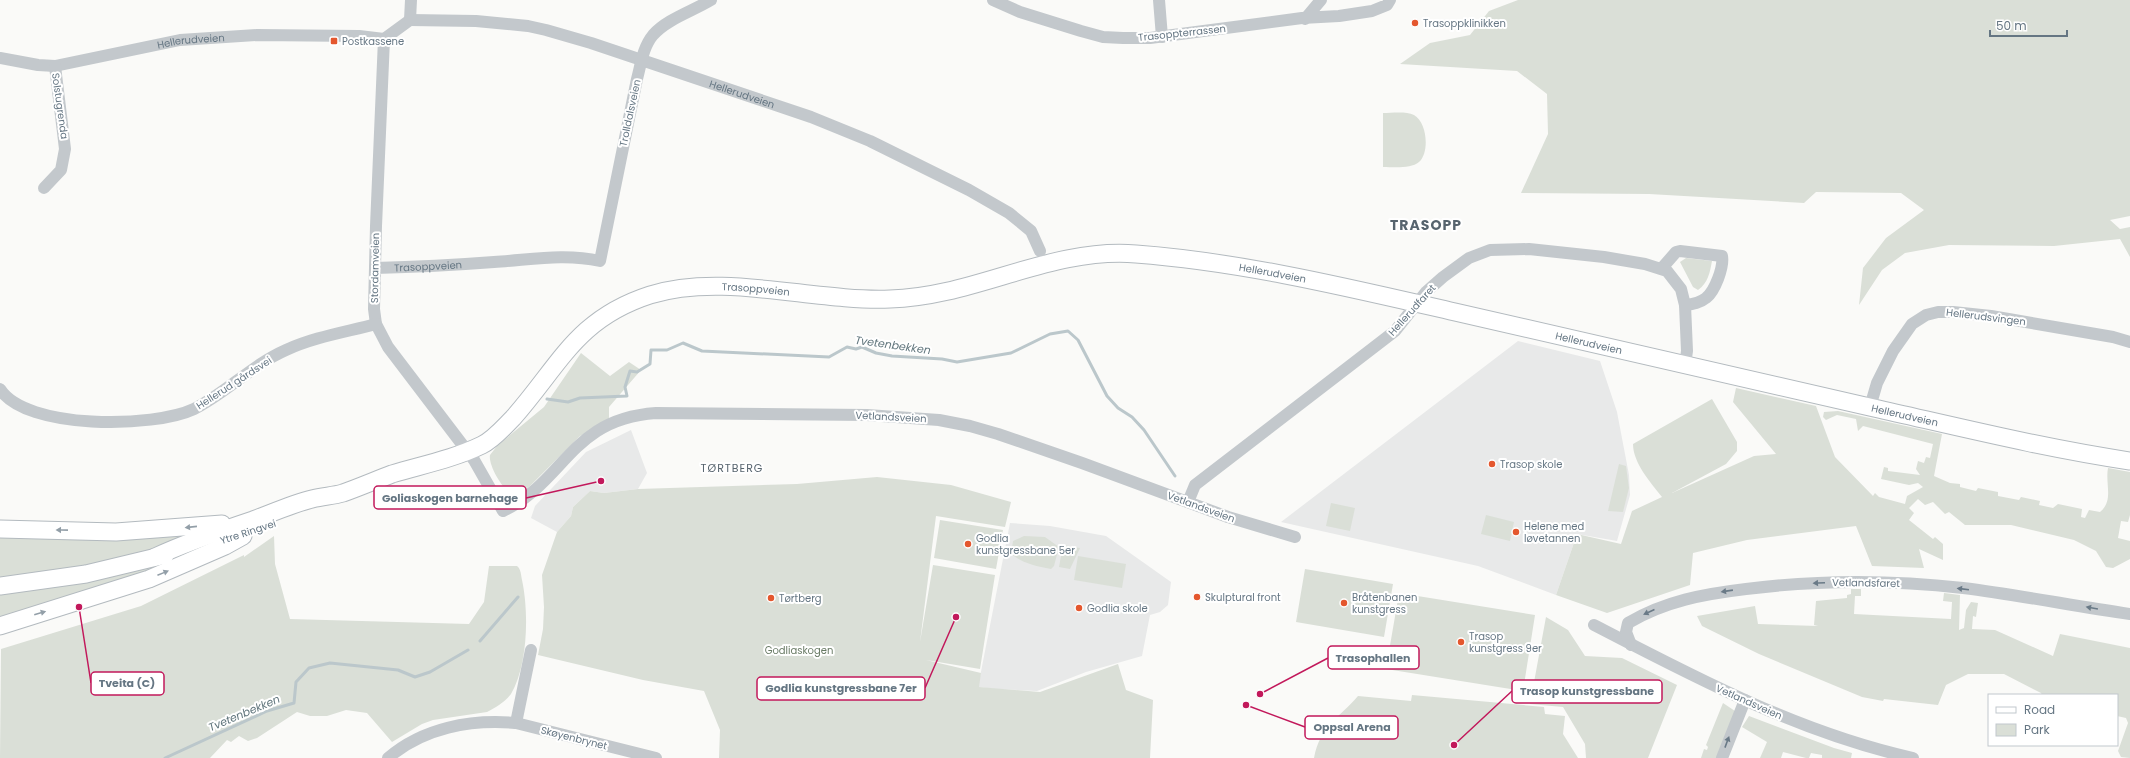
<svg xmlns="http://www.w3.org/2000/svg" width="2130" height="758" viewBox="0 0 2130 758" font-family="Poppins,sans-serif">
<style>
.built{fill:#e8e9e9}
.green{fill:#dadfd7}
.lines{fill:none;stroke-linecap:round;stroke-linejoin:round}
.stream{stroke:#bbc7cb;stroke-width:3}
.secondary-casing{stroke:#b3babf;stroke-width:19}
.minor{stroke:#c3c8cc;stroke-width:12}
.secondary{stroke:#fff;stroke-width:17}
.oneway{fill:#939fa8}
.oneway2{fill:#6a7a87}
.poi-dot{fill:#e4572e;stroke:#fff;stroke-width:1.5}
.labels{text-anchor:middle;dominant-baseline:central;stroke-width:4;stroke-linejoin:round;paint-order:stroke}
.poi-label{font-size:10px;fill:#657683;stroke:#fff;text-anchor:start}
.street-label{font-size:10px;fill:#657683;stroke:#fff}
.park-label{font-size:10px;fill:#687a64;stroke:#fff}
.water-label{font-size:11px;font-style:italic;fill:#60757c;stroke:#fff}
.neighbourhood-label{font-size:11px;letter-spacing:1px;fill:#57646e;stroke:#fff}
.district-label{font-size:14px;font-weight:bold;letter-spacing:1px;fill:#57646e;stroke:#fff}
.leader{fill:none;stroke:#c2185b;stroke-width:1.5}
.callout-dot{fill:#c2185b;stroke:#fff;stroke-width:1.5}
.callout{fill:#fff;stroke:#c2185b;stroke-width:1.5}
.callout-label{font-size:11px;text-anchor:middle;font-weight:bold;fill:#657683}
</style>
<rect width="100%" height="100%" fill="#fafaf8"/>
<path class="built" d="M 1518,341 L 1600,361 L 1617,412 L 1629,475 L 1630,495 L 1617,541 L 1577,534 L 1556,595 L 1478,566 L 1281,522 Z
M 631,430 L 647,473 L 638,489 L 604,493 L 590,491 L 573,507 L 571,516 L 557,532 L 531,518 L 535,506 L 586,452 Z
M 1010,523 L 1050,526 L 1106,536 L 1171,582 L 1168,605 L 1160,612 L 1150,615 L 1142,656 L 1086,672 L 1037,691 L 994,689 L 978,687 Z"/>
<path class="green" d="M 1518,0 L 2130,0 L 2130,216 L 2110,220 L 2120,229 L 2130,227 L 2130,257 L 2120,239 L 2054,246 L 1949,245 L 1905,253 L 1882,270 L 1859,305 L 1863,268 L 1886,238 L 1924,210 L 1901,193 L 1816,192 L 1804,203 L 1649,194 L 1521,193 L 1548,134 L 1547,94 L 1517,71 L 1400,64 L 1430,43 L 1470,35 L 1489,11 Z
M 1383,113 C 1392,113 1406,111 1414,115 C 1427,122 1430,152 1419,162 C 1411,169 1394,167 1383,167 Z
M 1686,258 L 1712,261 C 1710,272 1708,283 1698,290 L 1693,287 L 1680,262 Z
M 581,353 L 610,376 L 629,362 L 641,370 L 609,407 L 609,419 L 580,436 L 530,486 L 514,498 L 514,494 C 504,493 488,465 490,455 L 497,446 L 544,407 Z
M 1736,388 L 1816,406 L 1835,457 L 1873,496 L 1875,493 L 1879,497 L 1905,504 L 1907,496 L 1923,487 L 1918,483 L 1909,485 L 1881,479 L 1884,467 L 1888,468 L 1888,471 L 1920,475 L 1916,469 L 1918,461 L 1924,463 L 1926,457 L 1930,458 L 1933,444 L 1863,426 L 1858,431 L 1856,419 L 1837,415 L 1826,420 L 1823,417 L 1824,412 L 1838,411 L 1942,434 L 1934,476 L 1950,483 L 1960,484 L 1960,487 L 1976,491 L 1978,488 L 1998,492 L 1998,496 L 2019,500 L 2021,497 L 2040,501 L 2039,505 L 2053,508 L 2058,504 L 2082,509 L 2081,517 L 2085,518 L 2089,510 L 2100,512 C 2114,501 2105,484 2108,468 L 2130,472 L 2130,515 L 2128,522 L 2121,521 L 2118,538 L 2130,541 L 2130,559 L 2113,568 L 2106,567 L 2096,551 L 2074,540 L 2011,525 L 1965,525 L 1949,512 L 1945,514 L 1933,502 L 1925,505 L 1918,499 L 1909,508 L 1914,513 L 1909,520 L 1933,539 L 1935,537 L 1943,544 L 1943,560 L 1919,549 L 1924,568 L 1872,566 L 1856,526 L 1747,540 L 1693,553 L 1690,585 L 1607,613 L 1556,595 L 1577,534 L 1621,544 L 1632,511 L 1662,497 C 1651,483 1633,463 1633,444 L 1712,399 L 1737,442 L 1737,451 L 1726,464 L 1672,493 L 1754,456 L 1776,454 L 1733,402 Z
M 1619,464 L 1626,466 L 1629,488 L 1623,512 L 1608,511 Z
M 877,477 L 951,485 L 1011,502 L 1005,527 L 936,516 L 920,642 L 933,565 L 995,575 L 980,669 L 926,660 L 981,673 L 979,687 L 1040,692 L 1118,664 L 1126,690 L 1153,700 L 1150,758 L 719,758 L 720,730 L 704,691 L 643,680 L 538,655 L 543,629 L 544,607 L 542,575 L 557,532 L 571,516 L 573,507 L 590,491 L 604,493 L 638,489 L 797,484 Z
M 1331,503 L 1355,508 L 1350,531 L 1326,526 Z
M 1486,515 L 1514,522 L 1510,541 L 1481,534 Z
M 940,520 L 1003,530 L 996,569 L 934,558 Z
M 197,531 L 154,549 L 90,566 L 0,579 L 0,534 Z
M 274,536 L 275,564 L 290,619 L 469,624 L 484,602 L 489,566 L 517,566 C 521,569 521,575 522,580 C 529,612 528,665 511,694 C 505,702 495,708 487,712 L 433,720 L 422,724 L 392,742 L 367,713 L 346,710 L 327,716 L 310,716 L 297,712 L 257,738 L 248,741 L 239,736 L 231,742 L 227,740 L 210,758 L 0,758 L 1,649 L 141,606 L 244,555 L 244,557 Z
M 1024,536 L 1045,537 L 1059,547 L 1054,566 L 1051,569 C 1035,566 1023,563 1011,554 L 1013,541 Z
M 1063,545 L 1080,548 L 1070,569 L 1059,567 Z
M 196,551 L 129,581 L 0,618 L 0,591 L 145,566 Z
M 1078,556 L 1126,564 L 1122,588 L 1074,580 Z
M 1305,569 L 1393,584 L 1384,637 L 1296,622 Z
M 1851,589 L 1861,589 L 1861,596 L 1855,596 L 1854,614 L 1951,619 L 1952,602 L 1943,601 L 1944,593 L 1960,595 L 1959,630 L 1964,628 L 1966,610 L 1971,602 L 1978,603 L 1976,617 L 1973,616 L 1972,629 L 1995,630 L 2053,656 L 2060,634 L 2130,648 L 2130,758 L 2121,757 L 2118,751 L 2128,723 L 2126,718 L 2117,716 L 2117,695 L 2042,695 L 2041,693 L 2004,674 L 1968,674 L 1946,685 L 1938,705 L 1884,699 L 1883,701 L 1862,697 L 1759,654 L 1702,626 L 1697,616 L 1755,606 L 1758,624 L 1818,626 L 1814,625 L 1816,601 L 1847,598 L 1847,595 L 1851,594 Z
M 1399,593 L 1535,615 L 1523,691 L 1386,669 Z
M 1546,617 L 1568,630 L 1585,656 L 1622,658 L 1677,685 L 1648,758 L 1586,758 L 1585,744 L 1563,707 L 1530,704 Z
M 1412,695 L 1544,707 L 1545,714 L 1565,716 L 1563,734 L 1578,758 L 1314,758 C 1320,726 1339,718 1358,696 L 1411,701 Z
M 1723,703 L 1735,711 L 1717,758 L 1701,758 L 1704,749 L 1707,750 L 1708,747 L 1706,745 Z
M 1749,716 L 1834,748 L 1852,753 L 1851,758 L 1822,758 L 1822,755 L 1811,753 L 1809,758 L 1806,758 L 1783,752 L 1781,758 L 1760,758 L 1767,742 L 1742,727 Z"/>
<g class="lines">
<path class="stream" d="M 547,399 L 568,402 L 580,398 L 627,396 L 625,387 L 630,371 L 637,372 L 650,364 L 651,350 L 667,350 L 683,343 L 702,351 L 829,357 L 847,347 L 856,349 L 862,347 L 876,353 L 892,356 L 942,359 L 957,362 L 1011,353 L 1050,334 L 1068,331 L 1078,340 L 1107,396 L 1118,408 L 1132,417 L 1144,430 L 1175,476
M 480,641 L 518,597
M 165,758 L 267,711 L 294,703 L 296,682 L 309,668 L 330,663 L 398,670 L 415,677 L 430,672 L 468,650"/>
<defs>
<g id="secondary">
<path d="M 0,529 L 116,532 L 222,524"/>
<path id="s4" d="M 155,557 C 187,542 220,531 253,520 C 272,513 292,504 312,499 C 323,496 333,496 343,493 C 360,487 376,480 392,474 C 422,465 453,459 482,445 C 494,439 503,428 513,418 C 560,365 576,319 650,295 C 724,272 813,302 890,299 C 975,297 1050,247 1136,254 C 1243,262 1350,288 1455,312 C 1594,344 1734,376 1874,408 C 1959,427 2043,448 2130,461"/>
<path d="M 0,586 L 86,574 L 165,555"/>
<path d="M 0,626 L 149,579 L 225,546 L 243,536"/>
</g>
</defs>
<use href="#secondary" class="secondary-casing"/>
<g class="minor">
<path d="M 993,0 L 1020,12 L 1081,31 L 1103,37 L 1123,38 L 1150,38 L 1302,18 L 1339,16 L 1372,11 L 1387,5 L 1390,0"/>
<path d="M 1159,0 L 1162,37"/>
<path d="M 1305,19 L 1321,0"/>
<path d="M 410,20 L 384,39 L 376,226 L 374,309 L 376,324 L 388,347 L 474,460 L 503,511 C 566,481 570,419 656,413 L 867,415 L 939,420 L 970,426 L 998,434 L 1082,463 L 1228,517 L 1295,537"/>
<path id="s1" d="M 410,20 L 476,21 L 528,26 L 546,30 L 591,43 L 811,117 L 870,141 L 969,190 L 1009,213 L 1031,231 L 1040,251"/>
<path d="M 410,20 L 411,0"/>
<path id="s2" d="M 0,58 L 38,65 L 55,66 L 180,40 L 257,35 L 359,36 L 384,39"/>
<path d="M 44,188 L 61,170 L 65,149 L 55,66"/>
<path id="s3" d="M 375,268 C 415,267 455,265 494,262 C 530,260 564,253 600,261 L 637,79 C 641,64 643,47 653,35 C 667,19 693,11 711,0"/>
<path d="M 1662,268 L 1676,252 L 1680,251 L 1722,256 C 1724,267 1715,291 1706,298 C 1700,303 1693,304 1685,305"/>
<path d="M 0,389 C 26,430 154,428 194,409 C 226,393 252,365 286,350 C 314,337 346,332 376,324"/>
<path d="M 1870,407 L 1877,383 L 1893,351 L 1912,324 L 1926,315 L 1938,312 L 1953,312 L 1991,316 L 2113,337 L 2130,342"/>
<path d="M 1188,502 L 1195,485 L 1395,331 L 1426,292 L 1443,277 L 1469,258 L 1490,250 L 1529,249 L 1604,257 L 1645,264 L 1667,271 L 1681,289 L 1685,305 L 1687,351 L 1685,365"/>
<path d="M 1594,625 C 1696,678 1800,733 1913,758"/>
<path d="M 1631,645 L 1626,632 L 1628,623 C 1665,601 1704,594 1746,589 C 1817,580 1892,580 1963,588 C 2019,595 2074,606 2130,614"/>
<path d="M 516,723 L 531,650"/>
<path d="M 388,758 C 423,728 470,719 516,723 L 656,758"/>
<path d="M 1722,758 L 1745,700"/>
</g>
<use href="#secondary" class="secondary"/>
</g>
<defs><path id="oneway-solid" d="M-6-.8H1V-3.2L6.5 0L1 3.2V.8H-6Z"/></defs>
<g class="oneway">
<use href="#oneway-solid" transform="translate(191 527) rotate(174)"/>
<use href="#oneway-solid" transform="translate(62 530) rotate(-179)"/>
<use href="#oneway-solid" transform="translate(163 573) rotate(-22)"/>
<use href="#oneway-solid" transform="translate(40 613) rotate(-16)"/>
</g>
<g class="oneway2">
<use href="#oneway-solid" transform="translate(1819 583) rotate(177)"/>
<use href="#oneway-solid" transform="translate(1963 589) rotate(-173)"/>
<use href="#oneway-solid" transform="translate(1727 591) rotate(172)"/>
<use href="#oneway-solid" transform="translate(2092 608) rotate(-170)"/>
<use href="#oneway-solid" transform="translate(1649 612) rotate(156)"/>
<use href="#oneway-solid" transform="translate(1727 742) rotate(-70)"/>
</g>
<g class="poi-dot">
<circle cx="1415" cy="23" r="4"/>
<rect x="330" y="37" width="8" height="8" rx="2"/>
<circle cx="1492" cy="464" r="4"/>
<circle cx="1516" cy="532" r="4"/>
<circle cx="968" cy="544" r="4"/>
<circle cx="1197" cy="597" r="4"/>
<circle cx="771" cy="598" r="4"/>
<circle cx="1344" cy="603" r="4"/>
<circle cx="1079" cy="608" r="4"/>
<circle cx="1461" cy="642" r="4"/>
</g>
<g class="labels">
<g class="poi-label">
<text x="1423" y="23">Trasoppklinikken</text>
<text x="342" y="41">Postkassene</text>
<text x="1500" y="464">Trasop skole</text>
<text x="1524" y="526">Helene med<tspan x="1524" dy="12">løvetannen</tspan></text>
<text x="976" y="538">Godlia<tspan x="976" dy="12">kunstgressbane 5er</tspan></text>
<text x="1205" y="597">Skulptural front</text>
<text x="1352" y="597">Bråtenbanen<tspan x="1352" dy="12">kunstgress</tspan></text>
<text x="779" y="598">Tørtberg</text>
<text x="1087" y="608">Godlia skole</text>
<text x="1469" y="636">Trasop<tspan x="1469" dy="12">kunstgress 9er</tspan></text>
</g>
<g class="street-label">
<text transform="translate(1182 33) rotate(-6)">Trasoppterrassen</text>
<text stroke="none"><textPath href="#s2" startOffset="194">Hellerudveien</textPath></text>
<text stroke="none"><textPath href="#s1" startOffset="343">Hellerudveien</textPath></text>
<text transform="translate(60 106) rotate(82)">Solstugrenda</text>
<text transform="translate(630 113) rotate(-78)">Trolldalsveien</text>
<text stroke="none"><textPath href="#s3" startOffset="53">Trasoppveien</textPath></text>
<text transform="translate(375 268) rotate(-89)">Stordamveien</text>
<text stroke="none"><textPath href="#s4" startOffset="1206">Hellerudveien</textPath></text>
<text stroke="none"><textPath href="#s4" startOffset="682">Trasoppveien</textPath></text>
<text transform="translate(1412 310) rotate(-48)">Hellerudfaret</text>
<text transform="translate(1986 317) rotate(7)">Hellerudsvingen</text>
<text stroke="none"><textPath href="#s4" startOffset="1530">Hellerudveien</textPath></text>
<text transform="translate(234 383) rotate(-33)">Hellerud gårdsvei</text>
<text stroke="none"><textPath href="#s4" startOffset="1854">Hellerudveien</textPath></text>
<text transform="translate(891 417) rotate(3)">Vetlandsveien</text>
<text transform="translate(1201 507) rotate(20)">Vetlandsveien</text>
<text transform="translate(248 532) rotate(-18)">Ytre Ringvei</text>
<text transform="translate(1866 583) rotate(1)">Vetlandsfaret</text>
<text transform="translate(1749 702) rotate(24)">Vetlandsveien</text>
<text transform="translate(574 738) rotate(14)">Skøyenbrynet</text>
</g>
<g class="park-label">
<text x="799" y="650">Godliaskogen</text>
</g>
<g class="water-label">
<text transform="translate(893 345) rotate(8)">Tvetenbekken</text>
<text transform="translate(244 713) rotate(-23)">Tvetenbekken</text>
</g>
<g class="neighbourhood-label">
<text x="732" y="468">TØRTBERG</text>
</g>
<g class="district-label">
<text x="1426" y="225">TRASOPP</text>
</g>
</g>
<path class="leader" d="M601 481L526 498M1260 694L1328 658M79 607L91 683M956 617L925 688M1454 745L1512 691M1246 705L1305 727"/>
<g class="callout-dot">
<circle cx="601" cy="481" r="4"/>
<circle cx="1260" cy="694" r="4"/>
<circle cx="79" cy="607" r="4"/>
<circle cx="956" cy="617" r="4"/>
<circle cx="1454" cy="745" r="4"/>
<circle cx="1246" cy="705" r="4"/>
</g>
<g class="callout">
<rect x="374" y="486" width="152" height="23" rx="4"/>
<rect x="1328" y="646" width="91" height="23" rx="4"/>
<rect x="91" y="672" width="73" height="23" rx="4"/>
<rect x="757" y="677" width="168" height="23" rx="4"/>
<rect x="1512" y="680" width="150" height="23" rx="4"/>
<rect x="1305" y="716" width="93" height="23" rx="4"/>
</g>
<g class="callout-label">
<text x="450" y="502">Goliaskogen barnehage</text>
<text x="1373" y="662">Trasophallen</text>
<text x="127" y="687">Tveita (C)</text>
<text x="841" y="692">Godlia kunstgressbane 7er</text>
<text x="1587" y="695">Trasop kunstgressbane</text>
<text x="1352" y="731">Oppsal Arena</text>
</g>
<rect x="1988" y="694" width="130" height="52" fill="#ffffff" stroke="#c1c8cd"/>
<rect x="1996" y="707" width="20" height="6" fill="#ffffff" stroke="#c1c8cd"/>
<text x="2024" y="714" font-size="12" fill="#657683">Road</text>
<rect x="1996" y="724" width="20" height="12" fill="#dadfd7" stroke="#c1c8cd"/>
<text x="2024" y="734" font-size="12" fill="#657683">Park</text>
<path d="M1990 30v6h77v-6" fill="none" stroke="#657683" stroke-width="2"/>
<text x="1996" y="30" font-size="12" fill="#657683" stroke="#ffffff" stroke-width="3" paint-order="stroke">50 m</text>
</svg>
